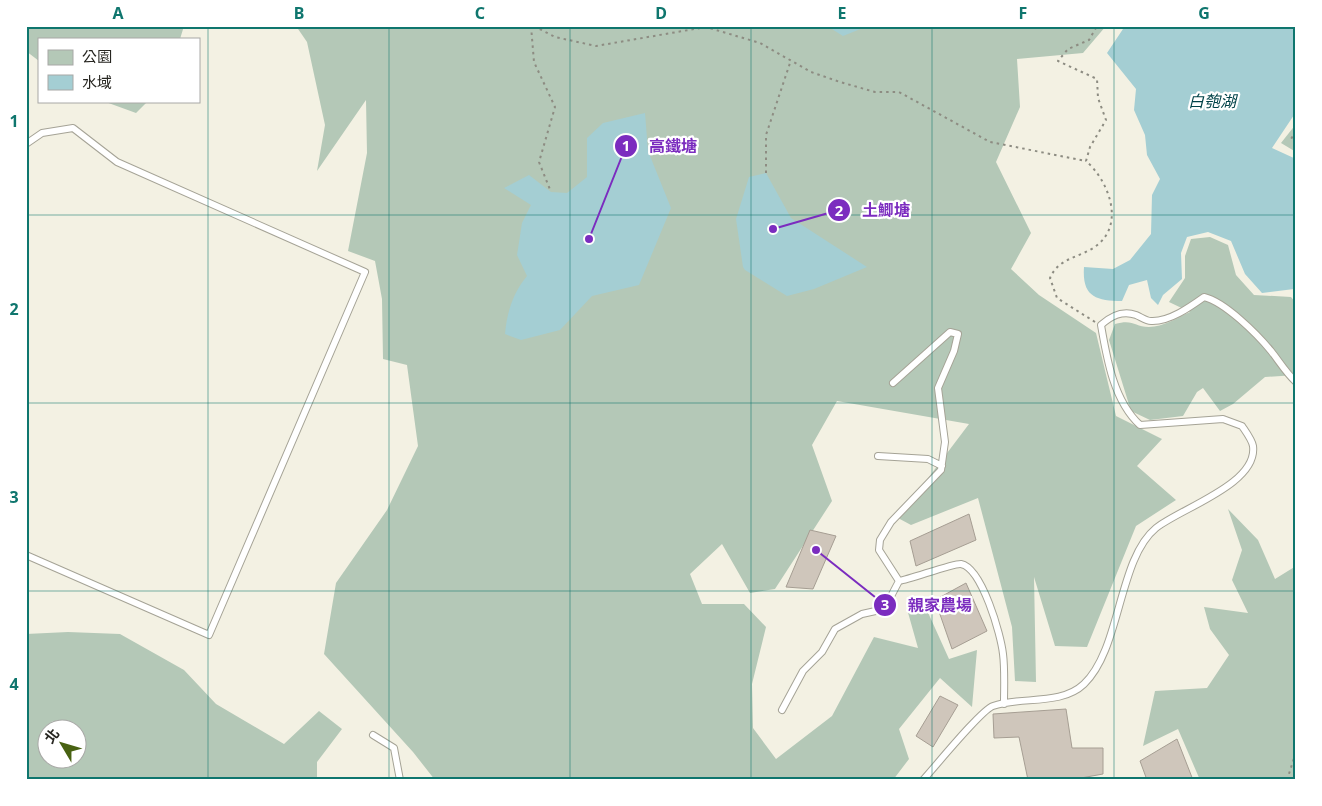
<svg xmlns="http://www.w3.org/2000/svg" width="1322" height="806" viewBox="0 0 1322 806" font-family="'Noto Sans','Noto Sans TC',sans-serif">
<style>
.green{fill:#b4c8b7;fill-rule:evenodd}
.water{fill:#a4ced3}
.building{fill:#cfc6bb;stroke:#a69e93}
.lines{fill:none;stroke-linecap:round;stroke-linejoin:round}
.service-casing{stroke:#a5a396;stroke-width:8}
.path{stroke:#8d8c82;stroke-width:2;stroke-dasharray:2.5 4;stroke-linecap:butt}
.service{stroke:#fff;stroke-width:6}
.grid{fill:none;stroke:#0f766e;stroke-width:1;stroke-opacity:0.55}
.labels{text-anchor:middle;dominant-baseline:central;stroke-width:4.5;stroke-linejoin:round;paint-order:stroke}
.water-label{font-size:16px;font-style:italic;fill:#004248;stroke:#fff}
.leader{fill:none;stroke:#7b2cbf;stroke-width:2}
.callout-dot{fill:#7b2cbf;stroke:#fff;stroke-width:2}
.mark-label{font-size:15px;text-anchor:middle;font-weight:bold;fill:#fff}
.callout-label{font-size:16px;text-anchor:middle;font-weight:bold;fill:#7b2cbf;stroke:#fff;stroke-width:4.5;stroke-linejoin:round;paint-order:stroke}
.neatline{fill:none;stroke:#0f766e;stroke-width:2}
.grid-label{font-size:16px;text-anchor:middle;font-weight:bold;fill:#0f766e}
</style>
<rect width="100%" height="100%" fill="#f3f1e3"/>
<path class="green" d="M 26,26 L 184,26 L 180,39 L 39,39 L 39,61 L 26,51 Z
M 296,26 L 1106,26 L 1083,53 L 1017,59 L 1020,107 L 996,162 L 1031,233 L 1011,269 L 1039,295 L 1096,333 L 1116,416 L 1162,439 L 1137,466 L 1176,500 L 1136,526 L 1087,647 L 1055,646 L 1034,577 L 1036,682 L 1015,681 L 1012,627 L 978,498 L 911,525 L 898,518 L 969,424 L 837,401 L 812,445 L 832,501 L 775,589 L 750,593 L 722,544 L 690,574 L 702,604 L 744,604 L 766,627 L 752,684 L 753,728 L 776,759 L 832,716 L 874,637 L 918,648 L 907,609 L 921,597 L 949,659 L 977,650 L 972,707 L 940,678 L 899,729 L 909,759 L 893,780 L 435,780 L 413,752 L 324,654 L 336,583 L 387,510 L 418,446 L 407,365 L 383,359 L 382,299 L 375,261 L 348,251 L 367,153 L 366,100 L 317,171 L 325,125 L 307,42 Z
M 103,101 L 148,101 L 136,113 Z
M 1296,124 L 1296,152 L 1281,143 Z
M 1210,237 L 1228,245 L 1236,275 L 1254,295 L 1291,297 L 1296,303 L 1296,375 L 1265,377 L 1233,404 L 1220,411 L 1203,388 L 1197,392 L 1183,416 L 1150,420 L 1131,411 L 1109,340 L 1115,324 C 1134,319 1134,327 1149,327 C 1163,327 1177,318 1190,312 L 1169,302 L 1185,278 L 1185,256 L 1191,239 Z
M 1228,509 L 1258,540 L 1275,579 L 1296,566 L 1296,780 L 1200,780 L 1178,729 L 1143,746 L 1155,691 L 1207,688 L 1229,655 L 1210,629 L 1204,607 L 1248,613 L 1232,580 L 1242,550 Z
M 68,632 L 120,634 L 184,670 L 216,704 L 284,744 L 319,711 L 342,729 L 317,762 L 317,780 L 26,780 L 26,634 ZM 78,728 L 78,758 L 48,758 L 48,728 Z"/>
<path class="water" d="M 827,26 L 868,26 L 843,36 Z
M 1125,26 L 1296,26 L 1296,112 L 1272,148 L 1296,159 L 1296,291 L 1294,289 L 1262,293 L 1245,274 L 1231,241 L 1208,232 L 1187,237 L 1181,253 L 1182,279 L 1163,295 L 1158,305 L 1151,298 L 1147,280 L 1129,285 L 1122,301 C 1095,301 1082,296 1084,267 L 1113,269 L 1130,260 L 1151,234 L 1152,195 L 1160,179 L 1147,155 L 1145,135 L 1134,110 L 1136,89 L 1107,53 Z
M 645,113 L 648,151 L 671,208 L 639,285 L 592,296 L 560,330 L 521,340 L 505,334 C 507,312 513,293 527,276 L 517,255 L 522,223 L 531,205 L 504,188 L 529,175 L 551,192 L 567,193 L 587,177 L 587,138 L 603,123 Z
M 766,173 L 791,218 L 867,267 L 814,289 L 787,296 L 745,270 L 743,267 L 736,219 L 749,177 Z"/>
<path class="building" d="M 969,514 L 976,540 L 916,566 L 910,541 Z
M 810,530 L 836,536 L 813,589 L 786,587 Z
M 966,583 L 987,631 L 952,649 L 935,600 Z
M 940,696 L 958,705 L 933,747 L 916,736 Z
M 1066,709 L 1072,748 L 1103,748 L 1103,774 L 1070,780 L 1028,780 L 1019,737 L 994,738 L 993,714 Z
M 1177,739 L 1193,780 L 1147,780 L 1140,761 Z"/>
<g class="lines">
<defs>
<path id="service" d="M 26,144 L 42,133 L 73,128 L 117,162 L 365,272 L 209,635 L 26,555
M 878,456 L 928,459 L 942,466
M 899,581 C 911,579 954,563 961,564 C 982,568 1001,635 1003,654 C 1005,670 1004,688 1004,704
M 782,710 L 803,671 L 822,652 L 835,629 L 862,614 L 880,610 L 888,602 L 899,581 L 879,550 L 880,540 L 891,522 L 941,470 L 945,442 L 938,388 L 954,351 L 958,334 L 950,332 L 893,383
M 373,735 L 394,748 L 400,780
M 923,780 C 935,767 981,710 993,706 C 1021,696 1061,706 1084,684 C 1121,649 1118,559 1156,528 C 1181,508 1258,484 1253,446 C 1252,440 1246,432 1242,426 L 1223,419 L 1140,425 C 1114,401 1107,360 1101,325 C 1111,316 1122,310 1136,315 C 1141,317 1146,321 1151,321 C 1169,322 1190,307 1204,297 C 1225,302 1257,334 1271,351 C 1279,361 1286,373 1296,382"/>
</defs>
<use href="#service" class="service-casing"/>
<path class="path" d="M 531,26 L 534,62 L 555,107 L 539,162 L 551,192
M 534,26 L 555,37 L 596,46 L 706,27 L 760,43 L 811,72 L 840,82 L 875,92 L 899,92 L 990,142 L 1086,161
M 1296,131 L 1291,139 L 1296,140
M 766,173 L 766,135 L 791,60
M 1095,322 L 1057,298 L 1050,278 C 1059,257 1080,258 1096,246 C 1126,224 1108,180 1086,161 L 1090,147 L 1106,120 L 1098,98 L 1097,79 L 1058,61 L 1068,49 L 1089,40 L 1097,26
M 1287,780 L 1296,752"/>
<use href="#service" class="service"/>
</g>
<path class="grid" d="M 208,26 L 208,780M 389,26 L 389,780M 570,26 L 570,780M 751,26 L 751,780M 932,26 L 932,780M 1114,26 L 1114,780M 26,215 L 1296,215M 26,403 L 1296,403M 26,591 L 1296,591"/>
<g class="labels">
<g class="water-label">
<text x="1212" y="101">白匏湖</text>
</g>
</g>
<path class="leader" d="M589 239L626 146M773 229L839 210M816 550L885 605"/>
<g class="callout-dot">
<circle cx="589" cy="239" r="5"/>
<circle cx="773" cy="229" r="5"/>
<circle cx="816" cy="550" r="5"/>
<circle cx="626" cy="146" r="12"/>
<circle cx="839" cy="210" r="12"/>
<circle cx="885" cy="605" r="12"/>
</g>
<g class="mark-label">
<text x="626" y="151">1</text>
<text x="839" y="216">2</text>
<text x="885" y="610">3</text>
</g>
<g class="callout-label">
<text x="673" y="152">高鐵塘</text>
<text x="886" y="216">土鯽塘</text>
<text x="940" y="611">親家農場</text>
</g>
<rect width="1322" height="806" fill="none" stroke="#ffffff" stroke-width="55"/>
<rect x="38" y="38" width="162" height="65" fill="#ffffff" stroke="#a8a8a6"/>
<rect x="48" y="50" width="25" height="15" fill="#b4c8b7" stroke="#a8a8a6"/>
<text x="82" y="62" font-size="15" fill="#262520">公園</text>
<rect x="48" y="75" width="25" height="15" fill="#a4ced3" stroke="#a8a8a6"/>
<text x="82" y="88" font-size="15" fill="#262520">水域</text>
<g transform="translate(62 744) rotate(308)"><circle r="24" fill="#ffffff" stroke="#a8a8a6"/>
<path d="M0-4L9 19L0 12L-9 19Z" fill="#486212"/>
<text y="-8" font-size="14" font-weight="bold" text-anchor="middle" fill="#262520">北</text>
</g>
<rect x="28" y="28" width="1266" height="750" class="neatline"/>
<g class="grid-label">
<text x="118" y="19">A</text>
<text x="299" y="19">B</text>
<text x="480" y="19">C</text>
<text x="661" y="19">D</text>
<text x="842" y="19">E</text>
<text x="1023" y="19">F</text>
<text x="1204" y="19">G</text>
<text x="14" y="127">1</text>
<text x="14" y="315">2</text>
<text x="14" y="503">3</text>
<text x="14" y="690">4</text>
</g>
</svg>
